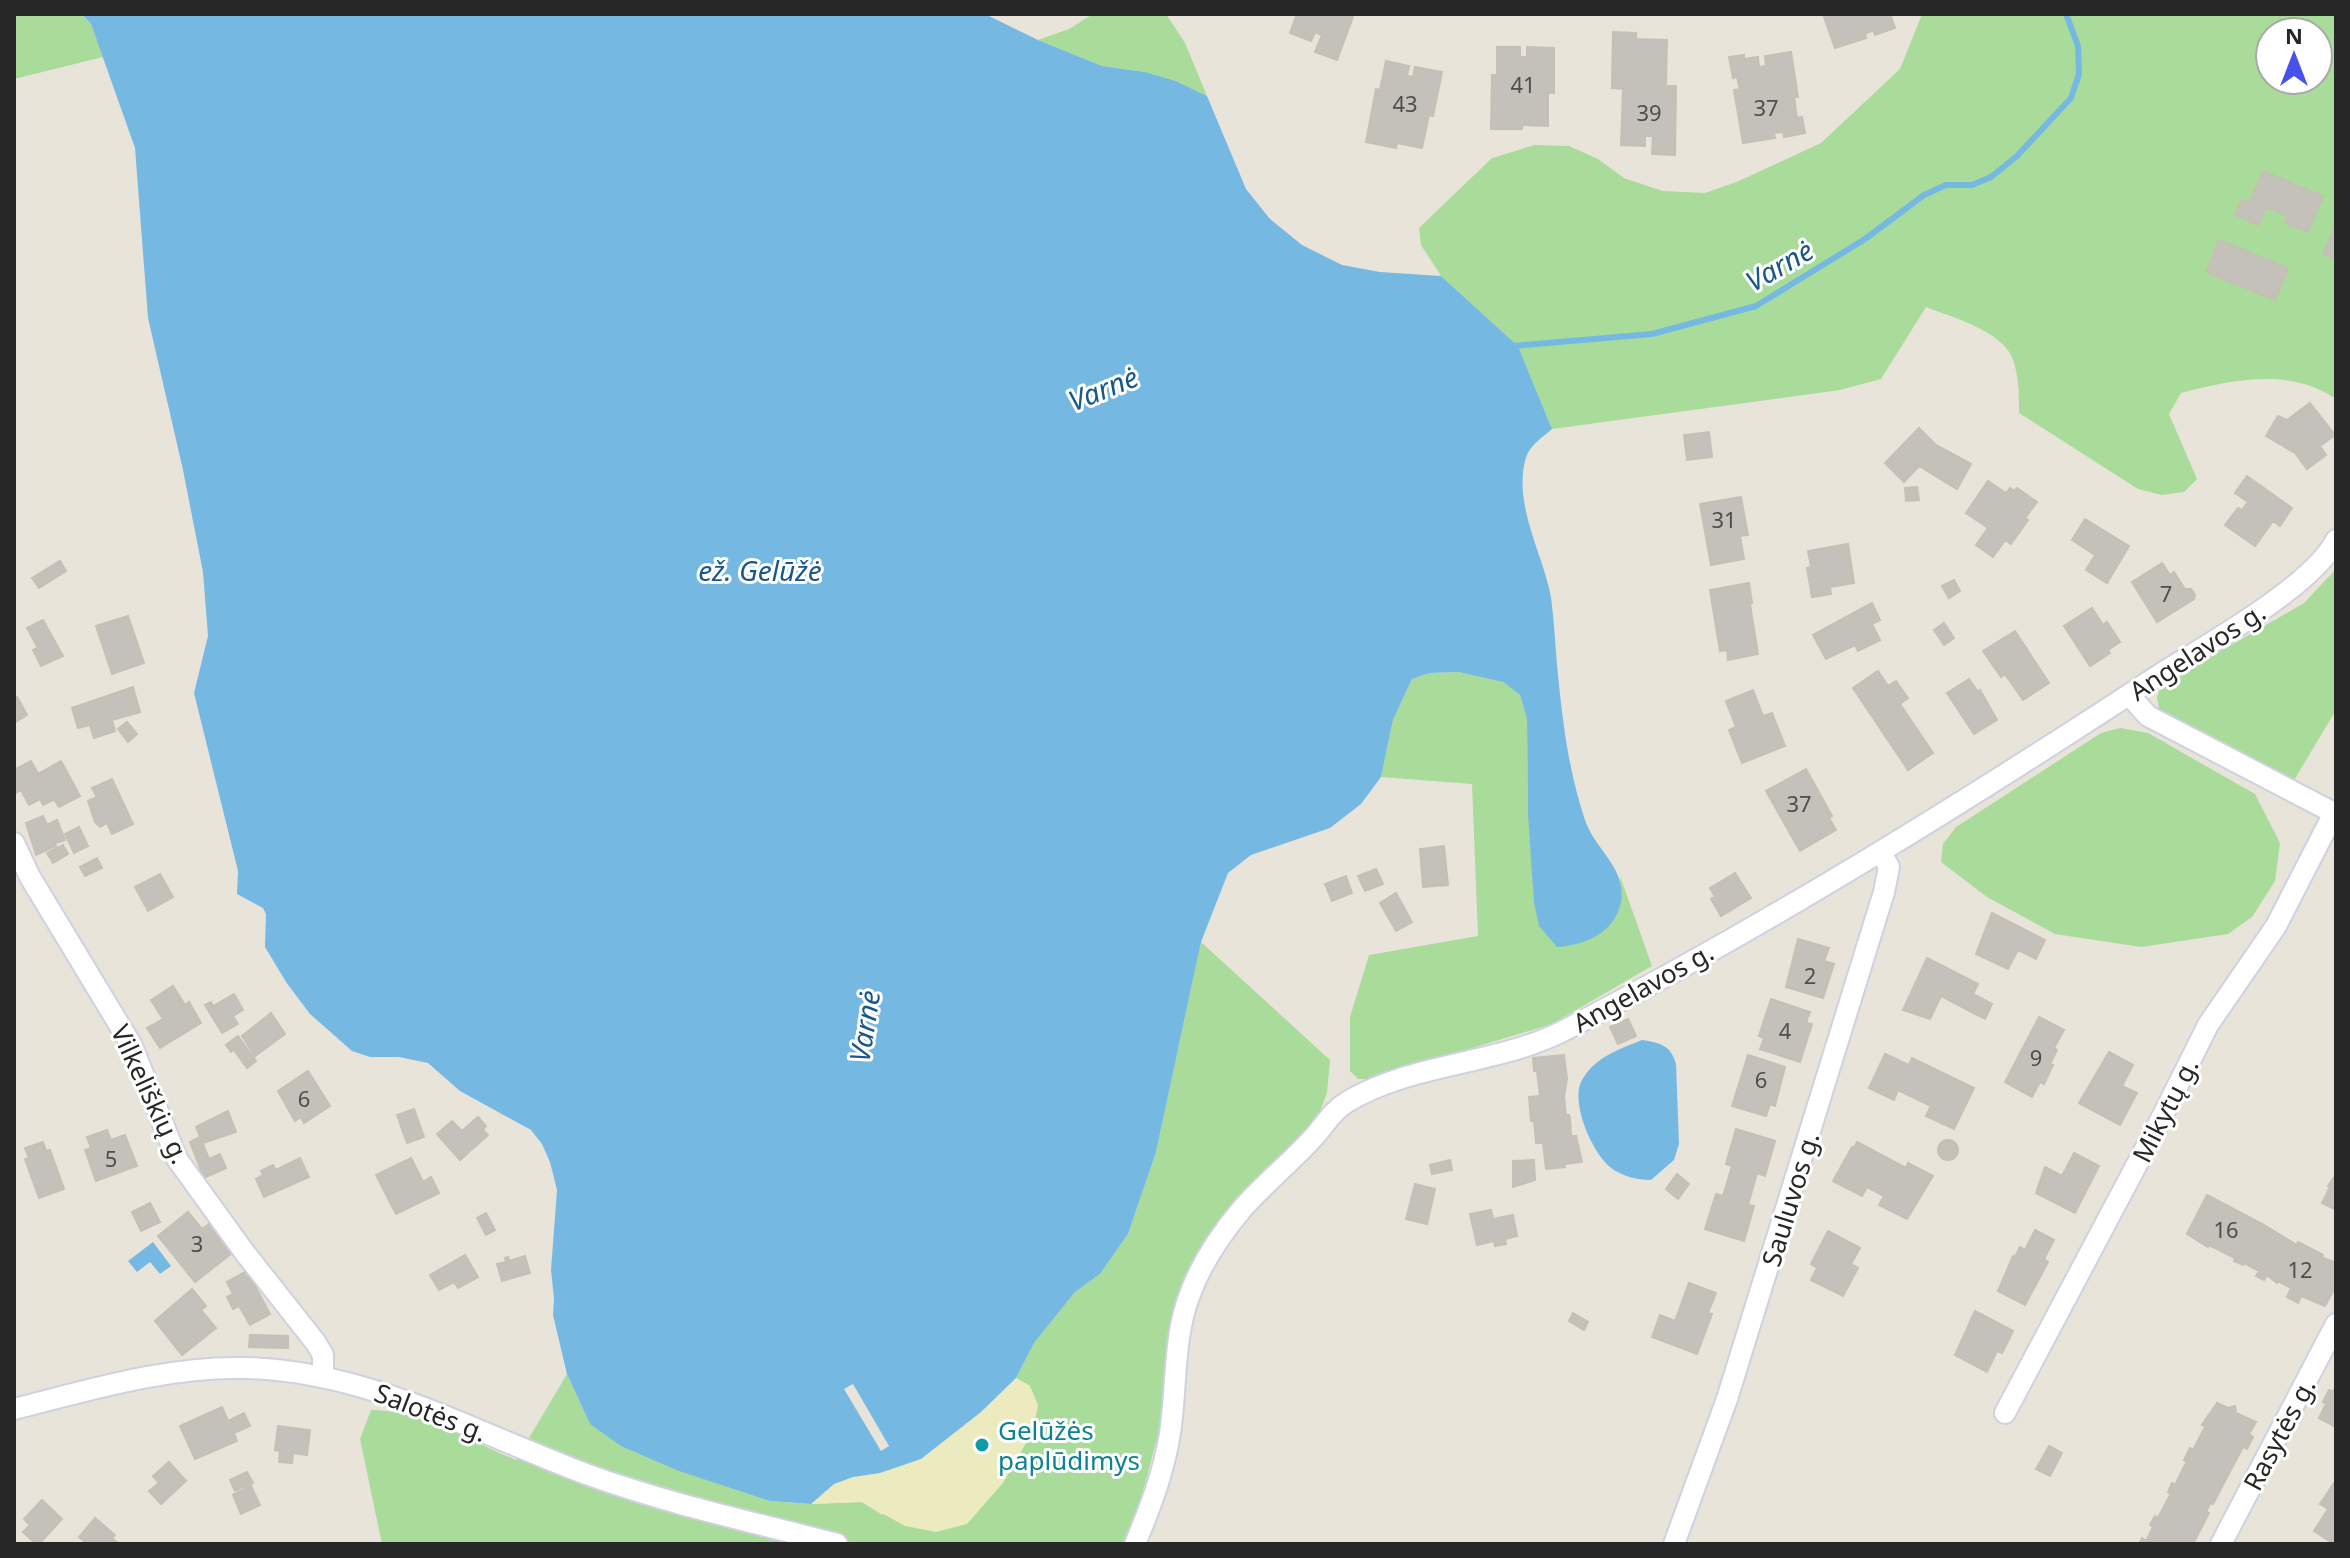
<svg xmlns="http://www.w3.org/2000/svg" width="2350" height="1558" viewBox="0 0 2350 1558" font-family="'Noto Sans',sans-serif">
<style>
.green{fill:#a9db9a;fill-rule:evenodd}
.sand{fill:#eceabf}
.water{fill:#75b9e3}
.pier{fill:#e9e4da}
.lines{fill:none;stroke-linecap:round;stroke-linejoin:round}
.stream{stroke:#75b9e3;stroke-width:6}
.building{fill:#c4c1ba;stroke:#c4c0b4;stroke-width:2}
.minor-casing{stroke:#cfd1df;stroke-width:24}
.minor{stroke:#fff;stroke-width:20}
.culture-dot{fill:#0f9aa8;stroke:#fff;stroke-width:3}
.labels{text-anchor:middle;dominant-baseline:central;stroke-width:6;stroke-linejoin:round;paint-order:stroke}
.number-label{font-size:22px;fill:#4e4e4c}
.street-label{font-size:26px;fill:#272727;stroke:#fff}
.culture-label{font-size:26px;fill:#0d838f;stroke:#fff;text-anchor:start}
.water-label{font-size:28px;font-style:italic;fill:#18568b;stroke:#fff}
</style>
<rect width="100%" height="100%" fill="#e9e4da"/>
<path class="green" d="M 14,14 L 82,14 L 91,24 L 103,57 L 14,79 Z
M 1093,14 L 1166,14 L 1185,43 L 1207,96 L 1176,81 L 1145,72 L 1102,66 L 1038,40 L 1069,29 Z
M 1922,14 L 2336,14 L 2336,399 C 2289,367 2232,380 2181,393 L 2169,414 L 2197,479 L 2184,492 L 2162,495 L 2138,489 L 2019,413 C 2019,394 2019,375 2012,357 C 2000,330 1951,317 1926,307 L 1881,379 L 1840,390 L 1552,429 L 1518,346 L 1441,276 L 1421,245 L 1419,228 L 1492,158 L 1535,145 L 1569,146 L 1598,159 L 1624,178 L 1663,191 L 1705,193 L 1739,181 L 1821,143 L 1900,69 ZM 2270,32 L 2318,32 L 2318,80 L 2270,80 Z
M 2336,569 L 2336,710 L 2293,782 L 2160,713 L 2157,698 L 2161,686 L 2304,603 Z
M 1458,672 L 1503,682 L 1520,695 L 1527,719 L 1528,814 L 1621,902 L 1620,876 L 1652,966 L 1552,1024 L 1370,1079 L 1358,1079 L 1350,1071 L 1350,1017 L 1369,955 L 1478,936 L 1472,784 L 1381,777 L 1393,720 L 1412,679 L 1430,673 Z
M 2120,728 L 2148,733 L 2255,794 L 2280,843 L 2275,881 L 2252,917 L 2228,934 L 2141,947 L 2055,934 L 1987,897 L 1941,862 L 1943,844 L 1956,827 L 2101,733 Z
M 1201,942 L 1330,1060 L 1327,1093 L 1316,1122 L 1189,1266 L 1159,1430 L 1138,1511 L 1125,1544 L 382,1544 L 360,1439 L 371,1410 C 419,1410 472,1442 516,1460 L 567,1374 L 590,1424 L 770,1501 L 811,1504 L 862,1502 L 882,1515 L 1030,1386 L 1016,1378 L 1034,1343 L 1075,1292 L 1100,1274 L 1128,1234 L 1156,1152 Z"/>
<path class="sand" d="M 1016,1378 L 1030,1386 L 1038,1405 L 1033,1431 L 1003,1483 L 967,1524 L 936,1532 L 905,1526 L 862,1502 L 811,1504 L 834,1484 L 853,1477 L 880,1473 L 981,1412 Z"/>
<path class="water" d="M 82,14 L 985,14 L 1038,40 L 1102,66 L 1145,72 L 1176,81 L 1207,96 L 1246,189 L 1270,219 L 1302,245 L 1342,265 L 1380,272 L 1441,276 L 1518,346 L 1552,429 C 1534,444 1525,449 1523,473 C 1519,515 1543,556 1551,597 C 1554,619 1555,642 1557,664 C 1562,718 1568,769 1585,820 C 1595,850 1627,868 1621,902 C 1615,933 1585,945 1557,947 L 1539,926 L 1534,903 L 1528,814 L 1527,719 L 1520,695 L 1503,682 L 1458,672 L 1430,673 L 1412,679 L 1393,720 L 1381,777 L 1361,804 L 1330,828 L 1251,855 L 1228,873 L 1201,942 L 1156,1152 L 1128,1234 L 1100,1274 L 1075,1292 L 1034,1343 L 1016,1378 L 981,1412 L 921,1459 L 880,1473 L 853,1477 L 834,1484 L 811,1504 L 770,1501 L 679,1471 L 621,1446 L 590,1424 L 567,1374 L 553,1315 L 554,1299 L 551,1270 L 557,1190 L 550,1162 L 542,1144 L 531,1130 L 460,1091 L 428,1063 L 399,1057 L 370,1057 L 352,1051 L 310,1014 L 286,982 L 265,947 L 266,914 L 263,908 L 237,894 L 238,871 L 194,693 L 208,636 L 203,572 L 183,470 L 148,318 L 135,148 L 91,24 Z
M 1642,1040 C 1660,1043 1671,1045 1676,1064 L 1679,1144 L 1674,1160 L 1651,1180 C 1637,1180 1621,1176 1610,1167 C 1592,1152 1571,1104 1581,1082 C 1593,1058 1619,1049 1642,1040 Z
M 153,1242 L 171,1266 L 160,1274 L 150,1262 L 137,1272 L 128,1261 Z"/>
<path class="pier" d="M 853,1384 L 889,1446 L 881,1451 L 844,1389 Z"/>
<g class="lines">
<path class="stream" d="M 1513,346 L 1652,334 L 1756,306 L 1865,239 L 1924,195 L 1946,185 L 1972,185 L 1991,177 L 2017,156 L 2071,98 L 2079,74 L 2078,46 L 2066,14"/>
</g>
<path class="building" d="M 1297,14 L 1354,14 L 1337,60 L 1315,52 L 1322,35 L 1315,32 L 1311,41 L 1290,33 Z
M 1823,14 L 1890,14 L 1895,28 L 1875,35 L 1873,30 L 1865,34 L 1866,38 L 1835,48 Z
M 1613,32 L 1636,33 L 1636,39 L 1667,40 L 1666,86 L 1676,86 L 1675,155 L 1652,154 L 1653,136 L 1645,136 L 1645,146 L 1621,145 L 1623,89 L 1612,88 Z
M 1497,47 L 1520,47 L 1520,57 L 1527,57 L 1527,47 L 1554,48 L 1554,93 L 1548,93 L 1548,126 L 1522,125 L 1522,129 L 1491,129 L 1492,75 L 1497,75 Z
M 1791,52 L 1798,97 L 1794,97 L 1797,118 L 1802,117 L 1805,133 L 1784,137 L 1783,132 L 1774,133 L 1775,138 L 1743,143 L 1734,90 L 1740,89 L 1737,77 L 1733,78 L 1729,57 L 1744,55 L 1744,59 L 1758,57 L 1759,67 L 1766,66 L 1765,56 Z
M 1386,61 L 1409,66 L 1407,76 L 1413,77 L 1415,67 L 1442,72 L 1433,116 L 1429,115 L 1422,148 L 1397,143 L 1396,148 L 1366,142 L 1376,89 L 1380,90 Z
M 2263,171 L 2323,196 L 2308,232 L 2285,223 L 2288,216 L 2266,207 L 2259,225 L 2235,215 L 2241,200 L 2249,203 Z
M 2335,228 L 2336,229 L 2336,260 L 2323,253 Z
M 2219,240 L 2288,268 L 2275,300 L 2206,272 Z
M 2310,403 L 2335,435 L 2320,446 L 2326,455 L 2307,469 L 2295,453 L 2266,436 L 2278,416 L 2287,420 Z
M 1919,428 L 1936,445 L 1971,464 L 1957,489 L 1919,466 L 1904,482 L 1885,463 Z
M 1709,432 L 1712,457 L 1687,460 L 1684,435 Z
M 2247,476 L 2292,508 L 2280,526 L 2273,521 L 2255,546 L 2225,525 L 2238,508 L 2242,510 L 2248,502 L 2235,493 Z
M 1988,481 L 2006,493 L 2010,488 L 2014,491 L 2017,488 L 2037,502 L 2025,518 L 2028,520 L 2011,544 L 2005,540 L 1993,557 L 1976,545 L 1988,528 L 1966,513 Z
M 1917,487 L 1919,500 L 1906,501 L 1905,488 Z
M 1741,497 L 1748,535 L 1740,536 L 1744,559 L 1711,565 L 1700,504 Z
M 2085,519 L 2129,546 L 2107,583 L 2086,570 L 2095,555 L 2072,540 Z
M 1848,544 L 1854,583 L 1830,587 L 1831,594 L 1812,597 L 1807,568 L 1811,567 L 1808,551 Z
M 60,561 L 66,571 L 39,588 L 32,578 Z
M 2162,563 L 2170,575 L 2174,572 L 2185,589 L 2191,589 L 2195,595 L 2194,599 L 2157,622 L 2132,582 Z
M 1954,580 L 1960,591 L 1949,598 L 1942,586 Z
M 1749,583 L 1752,603 L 1750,604 L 1758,654 L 1728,660 L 1727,650 L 1720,651 L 1710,590 Z
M 1872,603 L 1880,620 L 1872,624 L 1880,640 L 1858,651 L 1855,645 L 1826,659 L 1813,635 Z
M 2092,608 L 2103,625 L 2107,622 L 2120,642 L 2108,650 L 2110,653 L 2090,666 L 2064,626 Z
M 128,616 L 144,663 L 112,674 L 96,626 Z
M 43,620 L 63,656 L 41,666 L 33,650 L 38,648 L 27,628 Z
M 1944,623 L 1954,638 L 1944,645 L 1934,630 Z
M 2015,631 L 2049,683 L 2023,700 L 2005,674 L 2001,677 L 1983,651 Z
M 1878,671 L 1888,686 L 1896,681 L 1908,698 L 1900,704 L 1933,753 L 1908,770 L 1853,688 Z
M 1969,679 L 1978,692 L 1980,690 L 1997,720 L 1974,734 L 1947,693 Z
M 133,687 L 140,712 L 112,720 L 115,731 L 94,738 L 90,725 L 78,728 L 72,708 Z
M 1753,690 L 1763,716 L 1772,713 L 1785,746 L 1742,763 L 1729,730 L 1736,727 L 1726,701 Z
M 17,697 L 27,715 L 14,723 L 14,699 Z
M 127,722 L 137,734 L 128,742 L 118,729 Z
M 31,761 L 53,800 L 43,805 L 40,799 L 29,805 L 21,790 L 14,794 L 14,770 Z
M 61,761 L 80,796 L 59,807 L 38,774 Z
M 1806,769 L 1832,816 L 1829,818 L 1836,830 L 1800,851 L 1766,791 Z
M 112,779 L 133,824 L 112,834 L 107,823 L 100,827 L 95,822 L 88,801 L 97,797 L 92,788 Z
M 43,816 L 47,825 L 57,820 L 65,840 L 55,843 L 56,846 L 36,855 L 26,823 Z
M 79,827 L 88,846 L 74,853 L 65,834 Z
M 63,845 L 68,854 L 53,863 L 47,853 Z
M 1444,846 L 1448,885 L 1423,887 L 1420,849 Z
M 97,858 L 102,868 L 85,876 L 80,867 Z
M 1376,869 L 1383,884 L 1365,891 L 1358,876 Z
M 1735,873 L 1751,898 L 1721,916 L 1711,899 L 1715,897 L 1710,888 Z
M 160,874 L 173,897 L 148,911 L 135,887 Z
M 1346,876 L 1352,893 L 1332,901 L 1325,884 Z
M 1396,893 L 1412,922 L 1396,931 L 1380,903 Z
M 1992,913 L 2045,940 L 2036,959 L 2018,950 L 2008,969 L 1976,954 Z
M 1798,939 L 1829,948 L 1824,961 L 1834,964 L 1823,998 L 1786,987 Z
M 1927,958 L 1978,984 L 1973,994 L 1992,1004 L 1985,1019 L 1941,996 L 1930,1019 L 1903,1010 Z
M 173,986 L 185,1005 L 189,1002 L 201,1023 L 160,1048 L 147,1028 L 163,1019 L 151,1000 Z
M 234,994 L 243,1010 L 233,1016 L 238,1024 L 222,1033 L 205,1005 L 211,1002 L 213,1006 Z
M 1771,999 L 1810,1012 L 1806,1023 L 1812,1024 L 1800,1062 L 1760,1049 L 1764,1038 L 1759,1036 Z
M 271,1013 L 285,1034 L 255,1056 L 242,1036 Z
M 2039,1017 L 2064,1030 L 2054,1048 L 2057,1050 L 2050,1064 L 2053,1065 L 2044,1084 L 2040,1082 L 2032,1097 L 2005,1082 Z
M 1628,1019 L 1636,1036 L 1618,1044 L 1610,1027 Z
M 238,1036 L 256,1061 L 247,1068 L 234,1050 L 231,1052 L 226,1045 Z
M 2109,1052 L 2133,1065 L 2122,1086 L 2137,1093 L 2120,1125 L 2079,1103 Z
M 1885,1054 L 1909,1065 L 1912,1058 L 1974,1088 L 1954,1129 L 1926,1116 L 1931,1106 L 1898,1090 L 1894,1100 L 1869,1088 Z
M 1564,1055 L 1567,1079 L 1564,1097 L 1566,1115 L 1569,1115 L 1570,1118 L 1531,1121 L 1529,1097 L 1540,1096 L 1537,1071 L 1534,1071 L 1533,1058 Z
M 1748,1055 L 1785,1067 L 1775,1106 L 1770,1104 L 1766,1116 L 1732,1106 Z
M 308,1071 L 330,1106 L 304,1123 L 301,1117 L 295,1121 L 278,1091 Z
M 414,1109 L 424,1137 L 407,1143 L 397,1115 Z
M 228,1111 L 236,1132 L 203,1143 L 196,1127 Z
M 478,1117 L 486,1126 L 483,1130 L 488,1135 L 460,1160 L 437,1134 L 452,1121 L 462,1131 Z
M 1570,1118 L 1571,1136 L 1576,1136 L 1582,1162 L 1565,1164 L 1565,1167 L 1546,1169 L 1543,1143 L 1536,1143 L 1534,1121 Z
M 1736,1129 L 1775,1141 L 1765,1176 L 1757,1173 L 1748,1205 L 1754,1206 L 1744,1241 L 1705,1229 L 1716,1194 L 1723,1196 L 1732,1166 L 1726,1164 Z
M 107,1130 L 111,1140 L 125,1135 L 137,1166 L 96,1181 L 85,1150 L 91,1148 L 87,1137 Z
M 200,1137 L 209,1159 L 220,1154 L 226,1168 L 204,1178 L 190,1142 Z
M1938 1150a10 10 0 1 1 20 0a10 10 0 1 1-20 0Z
M 43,1142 L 46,1151 L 50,1150 L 64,1189 L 39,1198 L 25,1159 L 29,1158 L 25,1148 Z
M 1857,1142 L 1906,1168 L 1908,1163 L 1933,1176 L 1907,1219 L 1879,1205 L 1884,1196 L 1867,1187 L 1862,1196 L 1833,1181 L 1852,1147 L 1854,1148 Z
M 2074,1153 L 2099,1166 L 2075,1213 L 2036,1193 L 2045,1167 L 2062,1176 Z
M 300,1158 L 309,1177 L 264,1197 L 256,1179 L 263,1175 L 261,1171 L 273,1165 L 276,1170 Z
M 411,1158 L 423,1182 L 431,1177 L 439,1193 L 396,1214 L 376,1175 Z
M 1450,1160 L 1452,1170 L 1432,1174 L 1430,1165 Z
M 1534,1160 L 1535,1180 L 1513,1187 L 1513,1161 Z
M 1677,1174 L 1689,1184 L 1678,1199 L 1666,1189 Z
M 2336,1174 L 2336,1210 L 2322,1203 L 2330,1187 L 2328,1186 Z
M 1415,1184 L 1435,1189 L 1427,1224 L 1406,1219 Z
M 2207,1195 L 2264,1225 L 2243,1265 L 2234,1261 L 2235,1258 L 2209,1245 L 2208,1247 L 2187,1234 Z
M 150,1203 L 160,1222 L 141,1231 L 132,1212 Z
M 1491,1210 L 1493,1219 L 1513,1215 L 1517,1236 L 1505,1239 L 1506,1244 L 1495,1246 L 1494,1241 L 1477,1245 L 1470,1214 Z
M 188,1212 L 202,1229 L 213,1221 L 236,1250 L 195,1282 L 158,1236 Z
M 486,1213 L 495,1230 L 486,1235 L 477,1218 Z
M 2264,1225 L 2297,1245 L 2277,1283 L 2267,1275 L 2264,1280 L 2256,1276 L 2259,1271 L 2244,1263 Z
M 2035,1230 L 2054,1240 L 2044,1259 L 2048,1262 L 2025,1305 L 1998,1291 L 2013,1256 L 2015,1257 L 2020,1247 L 2025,1250 Z
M 1828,1231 L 1860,1248 L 1851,1264 L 1858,1268 L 1843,1296 L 1811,1280 L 1817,1268 L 1811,1264 Z
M 2298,1242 L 2323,1255 L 2298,1303 L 2287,1297 L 2291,1288 L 2278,1281 Z
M 465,1255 L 478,1277 L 458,1288 L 454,1282 L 439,1290 L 430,1275 Z
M 525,1256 L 530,1273 L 502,1281 L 497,1264 L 506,1262 L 505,1258 L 508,1257 L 509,1261 Z
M 2321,1257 L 2336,1263 L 2336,1286 L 2325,1306 L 2301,1296 Z
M 247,1271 L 270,1314 L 250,1325 L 239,1306 L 233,1309 L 227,1297 L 233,1294 L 227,1282 Z
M 1689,1283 L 1716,1293 L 1708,1313 L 1712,1314 L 1697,1354 L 1652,1337 L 1660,1315 L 1675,1321 Z
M 192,1289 L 206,1306 L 201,1310 L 216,1328 L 182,1355 L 155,1321 Z
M 1975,1311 L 2013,1331 L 2002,1353 L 1997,1351 L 1987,1372 L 1955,1355 Z
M 1573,1313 L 1588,1322 L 1584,1330 L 1569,1321 Z
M 250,1335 L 288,1336 L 288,1348 L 249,1347 Z
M 2336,1385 L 2336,1427 L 2319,1418 L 2326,1404 L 2323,1402 L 2329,1390 L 2333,1392 Z
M 2217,1403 L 2228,1408 L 2235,1406 L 2236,1413 L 2256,1422 L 2249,1434 L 2253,1437 L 2247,1449 L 2202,1425 Z
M 222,1407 L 228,1421 L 244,1413 L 250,1426 L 234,1433 L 237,1441 L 195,1459 L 180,1426 Z
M 278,1426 L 310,1430 L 307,1455 L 293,1453 L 292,1463 L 279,1462 L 280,1451 L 275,1450 Z
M 2205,1427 L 2243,1447 L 2225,1481 L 2184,1460 L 2190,1448 L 2193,1450 Z
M 2049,1446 L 2062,1453 L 2050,1476 L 2036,1469 Z
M 2187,1461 L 2225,1481 L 2213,1504 L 2210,1503 L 2206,1512 L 2168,1492 L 2172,1483 L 2175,1485 Z
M 169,1462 L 186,1481 L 161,1504 L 149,1491 L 159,1483 L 153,1476 Z
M 247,1472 L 253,1483 L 235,1491 L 230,1480 Z
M 2336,1480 L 2336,1544 L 2334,1544 L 2314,1531 L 2328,1509 L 2320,1504 Z
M 251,1486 L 260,1505 L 241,1514 L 233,1495 Z
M 2171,1493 L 2209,1513 L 2193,1544 L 2139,1544 L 2142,1538 L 2146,1541 L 2153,1527 L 2150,1525 L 2155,1516 L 2158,1518 Z
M 42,1500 L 62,1519 L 39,1544 L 36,1544 L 23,1532 L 30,1525 L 24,1519 Z
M 95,1518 L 115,1535 L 112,1538 L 119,1544 L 88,1544 L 79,1537 Z"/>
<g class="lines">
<defs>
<path id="minor" d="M 2129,695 L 2148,716 L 2336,814
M 14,843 L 30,877 L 132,1046 L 177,1159 L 245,1253 L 316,1343 L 323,1355 L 323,1375
M 14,1409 C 90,1390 167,1366 246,1368 C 368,1371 474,1432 586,1474 C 668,1504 753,1522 837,1544
M 2005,1413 L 2162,1117 L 2208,1025 L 2276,926 L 2334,813
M 1135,1544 C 1150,1508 1164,1472 1170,1433 C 1177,1388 1173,1337 1190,1294 C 1201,1264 1221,1234 1242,1209 C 1264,1184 1290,1163 1313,1138 C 1324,1126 1332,1111 1347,1102 C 1413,1062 1499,1065 1567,1029 C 1771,923 1967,801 2159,675 C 2205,646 2313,586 2336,540
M 1674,1544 L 1727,1399 L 1884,892 L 1889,867 L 1881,852
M 2221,1544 L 2336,1324"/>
</defs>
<use href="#minor" class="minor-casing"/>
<use href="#minor" class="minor"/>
</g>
<circle class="culture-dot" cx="982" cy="1445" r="8"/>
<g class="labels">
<g class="number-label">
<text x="1523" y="84">41</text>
<text x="1405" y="103">43</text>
<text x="1766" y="107">37</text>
<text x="1649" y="112">39</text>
<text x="1724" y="519">31</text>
<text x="2166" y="593">7</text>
<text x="1799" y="803">37</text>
<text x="1810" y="975">2</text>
<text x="1785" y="1030">4</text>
<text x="2036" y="1057">9</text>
<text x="1761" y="1079">6</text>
<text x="304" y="1098">6</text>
<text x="111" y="1158">5</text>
<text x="2226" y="1229">16</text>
<text x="197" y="1243">3</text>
<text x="2300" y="1269">12</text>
</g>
<g class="street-label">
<text transform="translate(2197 651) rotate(-33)">Angelavos g.</text>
<text transform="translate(1643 987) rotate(-29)">Angelavos g.</text>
<text transform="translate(151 1094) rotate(65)">Vilkeliškių g.</text>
<text transform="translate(2165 1110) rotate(-63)">Mikytų g.</text>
<text transform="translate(1790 1199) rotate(-73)">Sauluvos g.</text>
<text transform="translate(431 1412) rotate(21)">Salotės g.</text>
<text transform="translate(2279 1434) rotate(-62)">Rasytės g.</text>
</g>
<g class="culture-label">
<text x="998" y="1430">Gelūžės<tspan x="998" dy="30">paplūdimys</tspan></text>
</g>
<g class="water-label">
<text transform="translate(1779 265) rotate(-30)">Varnė</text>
<text transform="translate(1103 388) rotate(-22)">Varnė</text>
<text x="760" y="570">ež. Gelūžė</text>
<text transform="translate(864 1026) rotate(-81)">Varnė</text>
</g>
</g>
<rect width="2350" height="1558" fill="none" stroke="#272727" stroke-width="32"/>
<g transform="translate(2294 56)"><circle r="38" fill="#ffffff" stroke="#a9a9a9" stroke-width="2"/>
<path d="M0-6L14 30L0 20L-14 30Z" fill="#4652ea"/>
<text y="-12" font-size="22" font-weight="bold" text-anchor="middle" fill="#272727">N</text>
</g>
</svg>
